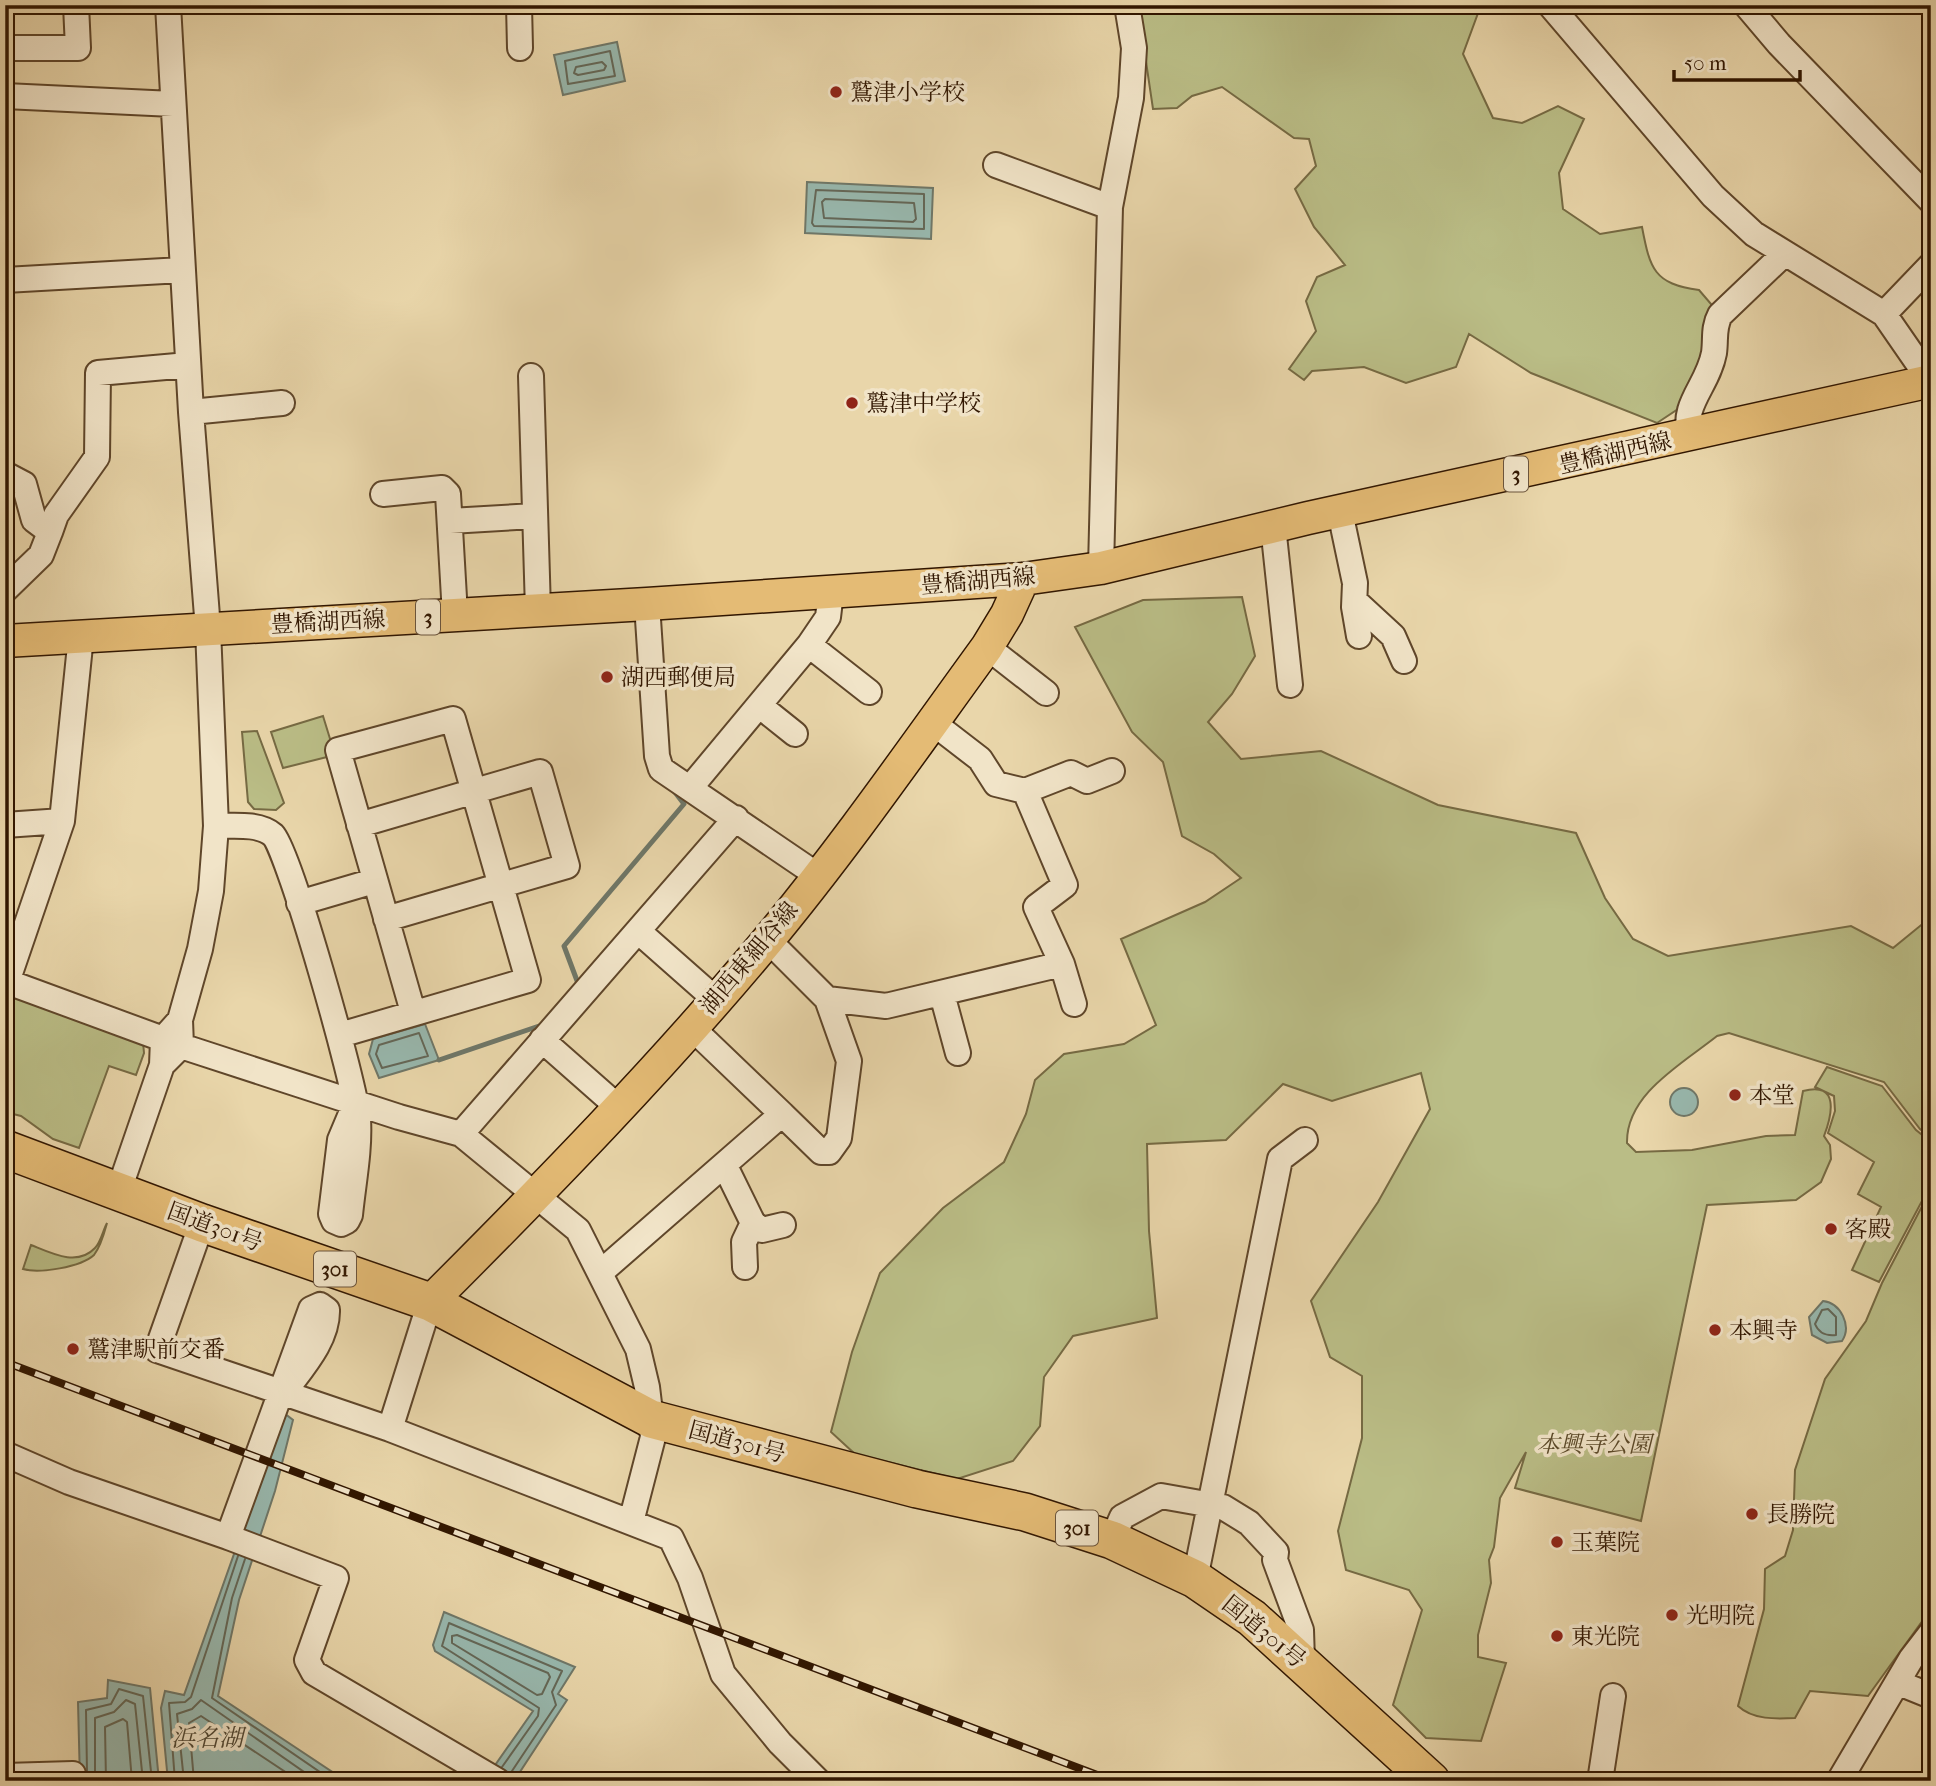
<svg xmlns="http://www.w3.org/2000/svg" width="1936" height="1786" viewBox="0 0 1936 1786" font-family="'IM FELL French Canon','Noto Serif JP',serif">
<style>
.green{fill:#babd86;stroke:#766a43;stroke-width:2}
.water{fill:#98b8ae;stroke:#6f7768;stroke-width:2}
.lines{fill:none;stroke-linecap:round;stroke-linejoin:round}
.shore{stroke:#646757;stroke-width:2}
.stream{stroke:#6f7768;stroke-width:5}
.minor-casing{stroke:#5f462a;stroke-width:28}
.major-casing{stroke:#311600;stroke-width:35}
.highway-casing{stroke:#311600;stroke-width:40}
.minor{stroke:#f1e4c8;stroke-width:24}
.major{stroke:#e4bb75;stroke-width:32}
.highway{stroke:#e4bb75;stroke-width:37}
.rail-casing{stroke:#311600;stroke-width:8}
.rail{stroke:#f1e4c8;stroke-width:5;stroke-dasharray:16;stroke-linecap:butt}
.poi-dot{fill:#8f2418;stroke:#f1e4c8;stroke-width:2.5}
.labels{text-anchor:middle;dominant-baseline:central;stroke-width:7;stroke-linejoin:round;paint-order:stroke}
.shield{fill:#f1e4c8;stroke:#6b543c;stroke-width:2}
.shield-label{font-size:21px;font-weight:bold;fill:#311600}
.poi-label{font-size:23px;fill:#311600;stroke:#f1e4c8;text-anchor:start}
.street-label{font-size:23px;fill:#311600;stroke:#f1e4c8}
.park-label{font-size:23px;font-style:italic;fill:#5a4828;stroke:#f1e4c8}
.water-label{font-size:24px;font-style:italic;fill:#504734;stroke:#f1e4c8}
</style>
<rect width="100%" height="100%" fill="#e9d6aa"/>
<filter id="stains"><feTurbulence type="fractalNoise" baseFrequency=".00286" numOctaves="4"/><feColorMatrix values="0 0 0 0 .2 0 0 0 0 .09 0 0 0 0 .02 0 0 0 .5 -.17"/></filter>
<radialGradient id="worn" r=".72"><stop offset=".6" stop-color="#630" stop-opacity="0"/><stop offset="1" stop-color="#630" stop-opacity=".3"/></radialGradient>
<path class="green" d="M 1130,5 L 1481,5 L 1463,54 L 1493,118 L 1522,123 L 1558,106 L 1584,119 L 1559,173 L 1563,209 L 1600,234 L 1642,227 C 1650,269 1654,284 1699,290 L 1717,311 L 1684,405 L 1657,423 L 1531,373 L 1469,334 L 1456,367 L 1406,383 L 1364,367 L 1312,371 L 1304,380 L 1289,369 L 1316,331 L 1306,301 L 1317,277 L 1345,265 L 1314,227 L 1295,189 L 1316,166 L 1309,139 L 1294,138 L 1222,87 L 1192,96 L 1177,108 L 1153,109 L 1140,21 Z
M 1242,597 L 1255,656 L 1232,694 L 1208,722 L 1241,759 L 1321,751 L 1438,805 L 1576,833 L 1605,898 L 1633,939 L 1668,956 L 1851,926 L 1893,948 L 1931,917 L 1931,1138 L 1920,1129 L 1884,1082 L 1729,1033 L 1717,1036 C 1682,1064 1626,1094 1627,1143 L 1636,1152 L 1692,1150 L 1766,1136 L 1795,1135 L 1803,1091 C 1840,1081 1832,1115 1824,1136 L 1830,1145 L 1831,1159 L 1821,1182 L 1796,1200 L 1707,1205 L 1641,1521 L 1515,1488 L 1526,1452 L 1500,1498 L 1494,1547 L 1489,1560 L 1491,1583 L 1478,1635 L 1478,1657 L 1506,1663 L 1481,1741 L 1426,1738 L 1393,1705 L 1422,1610 L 1409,1590 L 1346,1570 L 1338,1531 L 1362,1438 L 1362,1376 L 1330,1357 L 1311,1301 L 1378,1202 L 1430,1109 L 1421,1073 L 1332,1101 L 1283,1084 L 1226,1140 L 1147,1144 L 1149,1231 L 1157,1318 L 1073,1336 L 1044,1377 L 1040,1426 L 1013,1461 L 957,1479 L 855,1454 L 831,1432 L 852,1352 L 880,1273 L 943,1208 L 1004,1162 L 1026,1114 L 1035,1080 L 1064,1054 L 1124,1044 L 1156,1025 L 1121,939 L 1205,902 L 1241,878 L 1214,854 L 1182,836 L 1163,762 L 1132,732 L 1075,627 L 1143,600 Z
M 323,716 L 335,755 L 283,768 L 271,732 Z
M 257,731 L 284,803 L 276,810 L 254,809 L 248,802 L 242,732 Z
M 5,992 L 143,1042 L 144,1053 L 136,1075 L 109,1066 L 79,1148 L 53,1139 L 21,1116 L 5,1112 Z
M 1827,1067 L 1882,1086 L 1916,1130 L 1931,1142 L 1931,1184 L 1879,1282 L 1852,1270 L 1881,1207 L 1858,1194 L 1874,1162 L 1828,1133 L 1835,1111 L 1834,1096 L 1815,1087 Z
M 1931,1189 L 1931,1609 L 1868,1696 L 1810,1691 L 1795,1718 C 1776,1719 1753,1720 1738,1706 L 1764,1609 L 1765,1569 L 1785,1556 L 1793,1530 L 1795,1470 L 1825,1379 L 1866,1321 L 1882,1283 Z
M 107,1223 C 104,1234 101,1246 94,1255 C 81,1267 39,1274 23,1269 L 31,1245 C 51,1253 77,1267 95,1248 C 101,1242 103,1230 107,1223 Z"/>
<path class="water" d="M 617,42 L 625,81 L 563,95 L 554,55 Z
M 807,182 L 933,188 L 931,239 L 805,233 Z
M 425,1024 L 439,1060 L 379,1078 L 369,1054 L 373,1039 Z
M1670 1102a14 14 0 1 1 28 0a14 14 0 1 1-28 0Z
M 1823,1301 C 1841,1303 1852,1326 1842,1341 L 1827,1343 L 1812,1335 L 1809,1317 Z
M 284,1413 L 293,1420 L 275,1491 L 239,1600 L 218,1696 L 346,1781 L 168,1781 L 161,1708 L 165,1691 L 184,1695 Z
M 444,1612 L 575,1667 L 558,1694 L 567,1700 L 514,1781 L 484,1781 L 533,1711 L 435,1651 L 433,1645 Z
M 108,1680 L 150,1688 L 159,1781 L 80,1781 L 78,1702 L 107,1698 Z"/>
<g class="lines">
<path class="shore" d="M 610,51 L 615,76 L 568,84 L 565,61 Z
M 602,62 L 606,66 L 604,70 L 578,75 L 574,73 L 576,67 Z
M 816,190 L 924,194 L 924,229 L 814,226 L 812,223 Z
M 825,199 L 914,203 L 916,219 L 913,222 L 824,218 L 822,202 Z
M 419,1033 L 428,1056 L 382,1068 L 376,1054 L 379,1045 Z
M 1828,1309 L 1836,1317 L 1836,1335 C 1827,1336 1819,1334 1815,1324 L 1822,1310 Z
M 245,1559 L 232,1598 L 212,1698 L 333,1781
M 457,1635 L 548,1673 L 550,1677 L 542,1694 L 537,1695 L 452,1643 L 452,1636 Z
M 502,1767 L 538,1716 L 539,1708 L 442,1646 L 449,1623 L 562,1671 L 552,1692 L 556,1705 L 510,1774
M 87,1772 L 86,1710 L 111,1704 L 119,1689 L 143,1696 L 152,1781
M 95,1781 L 95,1718 L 114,1712 L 126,1700 L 135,1704 L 143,1781
M 106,1781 L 105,1727 L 123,1719 L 127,1722 L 132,1781
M 175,1781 L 169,1703 L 185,1702 L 191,1697 L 238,1556
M 184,1781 L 177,1714 L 192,1709 L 201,1700 L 317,1781
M 194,1781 L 189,1723 L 201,1716 L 299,1781"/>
<path class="stream" d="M 579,986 L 564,946 L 684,804 L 674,791
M 439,1060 L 545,1024"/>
<defs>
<path id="minor" d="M 519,5 L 520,48
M 1550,5 L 1713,196 L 1754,234 L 1884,314 L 1931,382
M 1746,5 L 1779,44 L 1931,201
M 5,48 L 78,48 L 76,5
M 5,96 L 173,104
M 996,165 L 1110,207
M 5,280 L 182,270
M 1884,314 L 1931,265
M 531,376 L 538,610
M 191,412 L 282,403
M 1690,436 C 1681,404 1708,386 1714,353 C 1716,339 1713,328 1720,315 L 1785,253
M 5,474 L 24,484 L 34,520 L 50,532 L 41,555 L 5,590
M 383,494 L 442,488 L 448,494 L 455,615
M 1340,512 L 1355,583 L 1354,607 L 1359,636
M 450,521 L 534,516
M 1273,526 L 1290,685
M 50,532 L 56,515 L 97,457 L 98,373 L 188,365
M 1101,568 L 1110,207 L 1131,98 L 1134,48 L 1127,5
M 1355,601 L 1393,636 L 1404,661
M 647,604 L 657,756 L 661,769 L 817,875
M 809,645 L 869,692
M 987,647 L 1046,693
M 760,706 L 795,734
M 690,788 L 809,645 L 828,617 L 831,592
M 1025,791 L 1071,773 L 1087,781 L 1112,771
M 5,825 L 62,821
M 359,825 L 540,772 L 567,866 L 386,919
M 216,826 C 234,826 259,823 273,835 C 289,850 356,1087 358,1119 C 360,1150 353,1184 350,1215 L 347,1221 L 341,1224 L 334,1221 L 331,1214 L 340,1140 L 356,1102
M 299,903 L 374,881
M 638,931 L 715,999
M 768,940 L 827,999 L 849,1061 L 839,1138 L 829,1152 L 821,1152 L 782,1114
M 1062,964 L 1074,1004
M 5,981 L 163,1039
M 7,982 L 62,821 L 81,636
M 942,994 L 958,1053
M 827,999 L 886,1006 L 1062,964 L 1036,907 L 1065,885 L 1025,791 L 996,784 L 980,759 L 932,722
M 340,1035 L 528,980 L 453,719 L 338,750 L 413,1012
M 542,1040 L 618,1107
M 181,1046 L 399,1117 L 461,1134 L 578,1230 L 638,1349 L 647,1387 L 653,1437 L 631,1522
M 162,1065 L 181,1046 L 180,1020 L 200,949 L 211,891 L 216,826 L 208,629 L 191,412 L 168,5
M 461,1134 L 736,818
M 725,1166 L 753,1223 L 744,1242 L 745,1267
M 119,1190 L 162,1065 L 163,1039 L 180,1020
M 202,1223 L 157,1350 L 390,1429 L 671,1538 L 690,1578 L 723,1674 L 780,1743 L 818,1781
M 753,1223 L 762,1230 L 783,1225
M 601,1272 L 782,1114 L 690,1026
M 390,1429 L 430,1302
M 5,1454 L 69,1482 L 228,1537 L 336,1578 L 307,1660 L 314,1673 L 498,1781
M 228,1537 L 311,1309 L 320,1305 L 327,1310 C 328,1341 300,1370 283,1394
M 1112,1540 L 1122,1517 L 1161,1496 L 1223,1507 L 1249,1523 L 1276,1552 L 1275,1560 L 1301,1630 L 1302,1661
M 1195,1579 L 1280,1159 L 1305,1140
M 1899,1683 L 1931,1696
M 5,1776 L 73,1774
M 1600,1781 L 1613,1696
M 1839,1781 L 1911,1659 L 1931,1633"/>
<path id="major" d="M 5,641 L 647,604 L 1023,579 L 1101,568 L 1308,518 L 1931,381
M 430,1302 C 546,1186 662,1067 767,941 C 845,847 915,746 987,647 L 1007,614 L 1023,579"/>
<path id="highway" d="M 5,1149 L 202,1223 L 430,1302 L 651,1419 L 917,1489 L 1025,1512 L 1112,1540 L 1195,1579 L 1252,1618 L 1431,1781"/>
</defs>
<use href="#minor" class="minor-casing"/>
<use href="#major" class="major-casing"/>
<use href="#highway" class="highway-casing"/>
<use href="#minor" class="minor"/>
<use href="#major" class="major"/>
<use href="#highway" class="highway"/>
<defs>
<path id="rail" d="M 5,1362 L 1113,1781"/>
</defs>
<use href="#rail" class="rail-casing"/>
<use href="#rail" class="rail"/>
</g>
<g class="poi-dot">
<circle cx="836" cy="92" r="7"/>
<circle cx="852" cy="403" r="7"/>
<circle cx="607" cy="677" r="7"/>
<circle cx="1735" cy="1095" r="7"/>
<circle cx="1831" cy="1229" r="7"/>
<circle cx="1715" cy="1330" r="7"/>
<circle cx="73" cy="1349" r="7"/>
<circle cx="1752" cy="1514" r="7"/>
<circle cx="1557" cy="1542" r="7"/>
<circle cx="1672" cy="1615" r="7"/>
<circle cx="1557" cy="1636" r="7"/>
</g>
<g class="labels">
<g class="shield">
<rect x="1504" y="456.5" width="24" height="35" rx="5"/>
<rect x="416" y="599.5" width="24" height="35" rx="5"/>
<rect x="314" y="1251.5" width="42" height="35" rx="5"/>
<rect x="1056" y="1510.5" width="42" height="35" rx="5"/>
</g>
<g class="shield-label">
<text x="1516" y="474">3</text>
<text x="428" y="617">3</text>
<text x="335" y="1269">301</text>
<text x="1077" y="1528">301</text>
</g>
<g class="poi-label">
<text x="850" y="92">鷲津小学校</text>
<text x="866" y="403">鷲津中学校</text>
<text x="621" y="677">湖西郵便局</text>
<text x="1749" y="1095">本堂</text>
<text x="1845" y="1229">客殿</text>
<text x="1729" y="1330">本興寺</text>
<text x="87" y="1349">鷲津駅前交番</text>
<text x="1766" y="1514">長勝院</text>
<text x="1571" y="1542">玉葉院</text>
<text x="1686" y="1615">光明院</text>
<text x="1571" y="1636">東光院</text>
</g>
<g class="street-label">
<text transform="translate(1615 453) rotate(-13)">豊橋湖西線</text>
<text transform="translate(978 581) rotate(-5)">豊橋湖西線</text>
<text transform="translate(328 622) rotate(-3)">豊橋湖西線</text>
<text transform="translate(749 958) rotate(-50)">湖西東細谷線</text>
<text transform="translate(215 1227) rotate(20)">国道301号</text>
<text transform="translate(737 1442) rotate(15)">国道301号</text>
<text transform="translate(1264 1632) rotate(39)">国道301号</text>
</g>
<g class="park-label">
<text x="1594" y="1444">本興寺公園</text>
</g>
<g class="water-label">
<text x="207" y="1738">浜名湖</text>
</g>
</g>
<rect width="1936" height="1786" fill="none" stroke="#e9d6aa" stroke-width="28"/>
<rect x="7" y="7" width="1922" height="1772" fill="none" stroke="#311600" stroke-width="3.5"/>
<rect x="14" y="14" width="1908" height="1758" fill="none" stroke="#311600" stroke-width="2"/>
<path d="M1674 70v10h126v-10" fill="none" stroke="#311600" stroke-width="3.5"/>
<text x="1684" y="70" font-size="21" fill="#311600" stroke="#f1e4c8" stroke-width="5" paint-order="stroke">50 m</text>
<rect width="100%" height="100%" filter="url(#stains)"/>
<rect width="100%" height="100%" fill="url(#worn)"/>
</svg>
